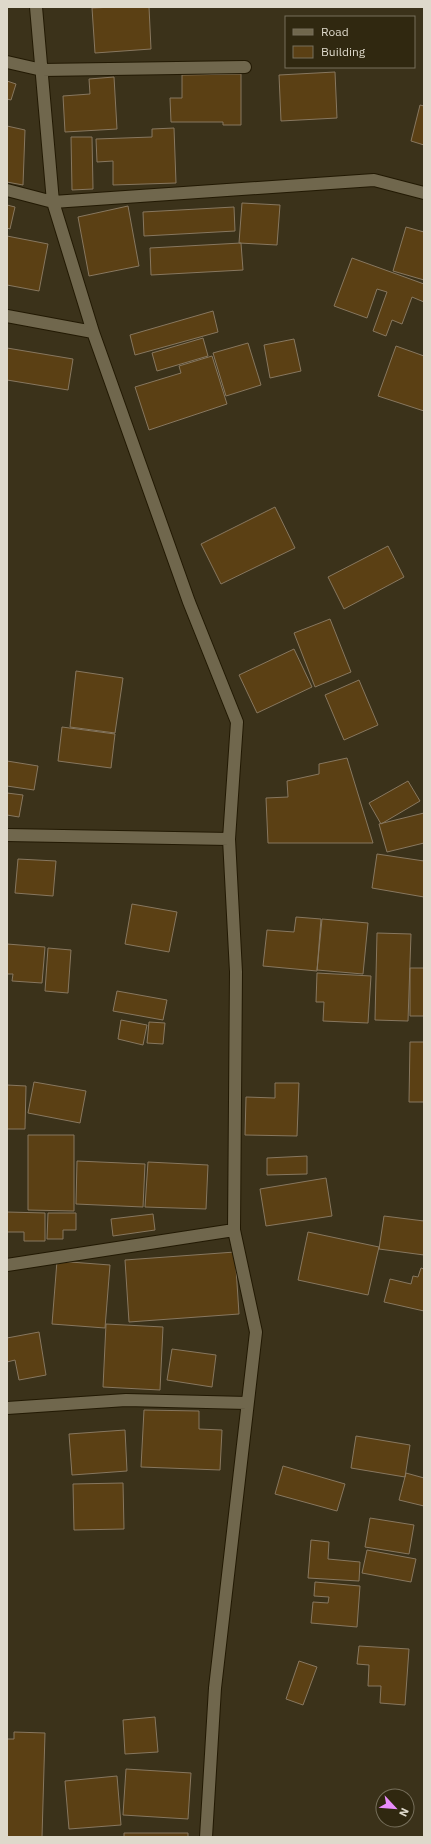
<svg xmlns="http://www.w3.org/2000/svg" width="431" height="1844" viewBox="0 0 431 1844" font-family="'IBM Plex Sans',sans-serif">
<style>
.building{fill:#5b4014;stroke:#87775f}
.lines{fill:none;stroke-linecap:round;stroke-linejoin:round}
.minor-casing{stroke:#221903;stroke-width:14}
.minor{stroke:#70674d;stroke-width:12}
</style>
<rect width="100%" height="100%" fill="#3b321a"/>
<path class="building" d="M 115,7 L 149,7 L 151,49 L 95,53 L 92,8 Z
M 335,72 L 337,118 L 281,121 L 279,75 Z
M 241,74 L 241,125 L 223,125 L 223,122 L 171,122 L 170,98 L 182,98 L 182,75 Z
M 114,77 L 117,129 L 65,132 L 63,96 L 90,94 L 89,79 Z
M 7,81 L 16,84 L 11,100 L 7,99 Z
M 420,105 L 424,106 L 424,145 L 411,141 Z
M 7,126 L 25,130 L 23,185 L 7,182 Z
M 174,128 L 176,183 L 113,185 L 113,161 L 97,162 L 96,139 L 152,137 L 152,129 Z
M 71,137 L 92,137 L 93,189 L 72,190 Z
M 242,203 L 280,205 L 277,245 L 239,243 Z
M 7,205 L 15,207 L 10,229 L 7,228 Z
M 128,206 L 139,266 L 89,276 L 78,217 Z
M 234,207 L 235,231 L 144,236 L 143,212 Z
M 406,227 L 424,232 L 424,280 L 393,271 Z
M 7,236 L 48,244 L 39,291 L 7,285 Z
M 241,243 L 243,270 L 151,275 L 150,248 Z
M 352,258 L 424,284 L 424,302 L 412,297 L 402,324 L 392,320 L 386,336 L 373,331 L 387,292 L 377,289 L 367,318 L 334,306 Z
M 213,311 L 218,332 L 135,355 L 130,335 Z
M 203,338 L 208,356 L 157,371 L 152,353 Z
M 294,339 L 301,371 L 270,378 L 264,345 Z
M 248,343 L 261,385 L 226,396 L 213,353 Z
M 396,346 L 424,356 L 424,411 L 378,396 Z
M 7,348 L 73,359 L 68,390 L 7,380 Z
M 212,356 L 227,404 L 149,430 L 135,387 L 181,373 L 179,366 Z
M 275,507 L 295,548 L 221,584 L 201,544 Z
M 388,546 L 404,577 L 344,609 L 328,577 Z
M 330,619 L 351,672 L 315,687 L 294,633 Z
M 294,649 L 312,687 L 257,713 L 239,675 Z
M 76,671 L 123,678 L 115,733 L 70,727 Z
M 359,680 L 378,725 L 344,740 L 325,695 Z
M 62,727 L 115,734 L 111,768 L 58,761 Z
M 347,758 L 373,843 L 268,843 L 266,798 L 288,797 L 287,781 L 319,774 L 319,764 Z
M 7,761 L 38,766 L 34,790 L 7,786 Z
M 408,781 L 420,801 L 381,824 L 369,803 Z
M 7,793 L 23,795 L 19,817 L 7,815 Z
M 424,813 L 424,843 L 387,852 L 379,824 Z
M 377,854 L 424,861 L 424,897 L 372,888 Z
M 18,859 L 56,861 L 53,896 L 15,893 Z
M 132,904 L 177,912 L 169,952 L 125,944 Z
M 296,917 L 321,919 L 317,971 L 263,966 L 267,930 L 294,932 Z
M 322,919 L 368,923 L 363,974 L 317,970 Z
M 377,933 L 411,934 L 408,1021 L 375,1020 Z
M 7,944 L 45,947 L 42,983 L 12,981 L 13,974 L 7,974 Z
M 48,948 L 71,950 L 68,993 L 45,991 Z
M 410,968 L 424,968 L 424,1016 L 410,1016 Z
M 317,973 L 371,976 L 368,1023 L 323,1021 L 324,1002 L 316,1002 Z
M 117,991 L 167,1000 L 163,1020 L 113,1011 Z
M 121,1020 L 147,1025 L 143,1045 L 118,1039 Z
M 149,1022 L 165,1023 L 163,1044 L 147,1043 Z
M 410,1042 L 424,1042 L 424,1102 L 409,1102 Z
M 34,1082 L 86,1091 L 80,1123 L 28,1113 Z
M 275,1083 L 299,1083 L 297,1136 L 245,1135 L 246,1097 L 275,1098 Z
M 7,1085 L 26,1086 L 25,1129 L 7,1129 Z
M 28,1135 L 74,1135 L 74,1211 L 28,1210 Z
M 307,1156 L 307,1174 L 267,1175 L 267,1158 Z
M 77,1161 L 145,1164 L 143,1207 L 76,1204 Z
M 148,1162 L 208,1165 L 206,1209 L 145,1207 Z
M 326,1178 L 332,1216 L 266,1226 L 260,1189 Z
M 7,1212 L 45,1213 L 45,1241 L 24,1241 L 24,1232 L 7,1232 Z
M 48,1213 L 76,1213 L 76,1230 L 63,1230 L 63,1239 L 47,1239 Z
M 153,1214 L 155,1230 L 113,1236 L 111,1219 Z
M 384,1216 L 424,1221 L 424,1255 L 379,1249 Z
M 308,1232 L 379,1247 L 368,1295 L 298,1280 Z
M 235,1252 L 239,1314 L 129,1322 L 125,1260 Z
M 57,1261 L 110,1265 L 105,1328 L 52,1324 Z
M 421,1268 L 424,1269 L 424,1311 L 384,1302 L 390,1279 L 411,1284 L 413,1276 L 418,1277 Z
M 106,1324 L 163,1327 L 160,1390 L 103,1387 Z
M 39,1332 L 46,1375 L 19,1380 L 15,1360 L 7,1362 L 7,1338 Z
M 172,1349 L 216,1355 L 212,1387 L 167,1380 Z
M 144,1410 L 199,1411 L 199,1429 L 222,1430 L 220,1470 L 141,1467 Z
M 125,1430 L 127,1471 L 72,1475 L 69,1434 Z
M 356,1436 L 410,1445 L 405,1477 L 351,1468 Z
M 283,1466 L 345,1484 L 337,1511 L 275,1494 Z
M 406,1473 L 424,1478 L 424,1506 L 399,1500 Z
M 123,1483 L 124,1529 L 74,1530 L 73,1484 Z
M 370,1518 L 414,1525 L 409,1554 L 365,1547 Z
M 311,1540 L 329,1542 L 328,1559 L 360,1562 L 359,1581 L 308,1578 Z
M 367,1550 L 416,1559 L 411,1582 L 362,1573 Z
M 315,1582 L 360,1586 L 357,1627 L 311,1623 L 313,1602 L 328,1603 L 329,1597 L 314,1596 Z
M 359,1646 L 409,1649 L 405,1705 L 380,1703 L 381,1686 L 368,1686 L 369,1665 L 357,1664 Z
M 299,1661 L 317,1667 L 303,1705 L 286,1699 Z
M 155,1717 L 158,1752 L 125,1754 L 123,1720 Z
M 14,1732 L 45,1733 L 42,1837 L 7,1837 L 7,1739 L 14,1739 Z
M 126,1769 L 191,1773 L 188,1819 L 123,1815 Z
M 117,1776 L 121,1825 L 69,1829 L 65,1781 Z
M 124,1833 L 188,1833 L 188,1837 L 124,1837 Z"/>
<g class="lines">
<defs>
<path id="minor" d="M 36,7 L 53,202 L 93,332 L 189,602 L 237,722 L 229,839 L 236,972 L 234,1230 L 256,1332 L 215,1688 L 206,1837
M 7,62 L 42,70 L 245,67
M 7,190 L 53,202 L 374,180 L 424,193
M 7,316 L 93,332
M 7,835 L 229,839
M 7,1265 L 234,1230
M 7,1408 L 126,1400 L 247,1403"/>
</defs>
<use href="#minor" class="minor-casing"/>
<use href="#minor" class="minor"/>
</g>
<rect width="431" height="1844" fill="none" stroke="#ded9cb" stroke-width="16"/>
<rect x="285" y="16" width="130" height="52" fill="#302810" stroke="#766f5b"/>
<rect x="293" y="29" width="20" height="6" fill="#70674d" stroke="#766f5b"/>
<text x="321" y="36" font-size="12" fill="#ded9cb">Road</text>
<rect x="293" y="46" width="20" height="12" fill="#5b4014" stroke="#766f5b"/>
<text x="321" y="56" font-size="12" fill="#ded9cb">Building</text>
<g transform="translate(395 1808) rotate(116)"><circle r="19" fill="#302810" stroke="#766f5b"/>
<path d="M0-3L7 15L0 10L-7 15Z" fill="#ea8dfd"/>
<text y="-6" font-size="11" font-weight="bold" text-anchor="middle" fill="#ded9cb">N</text>
</g>
</svg>
